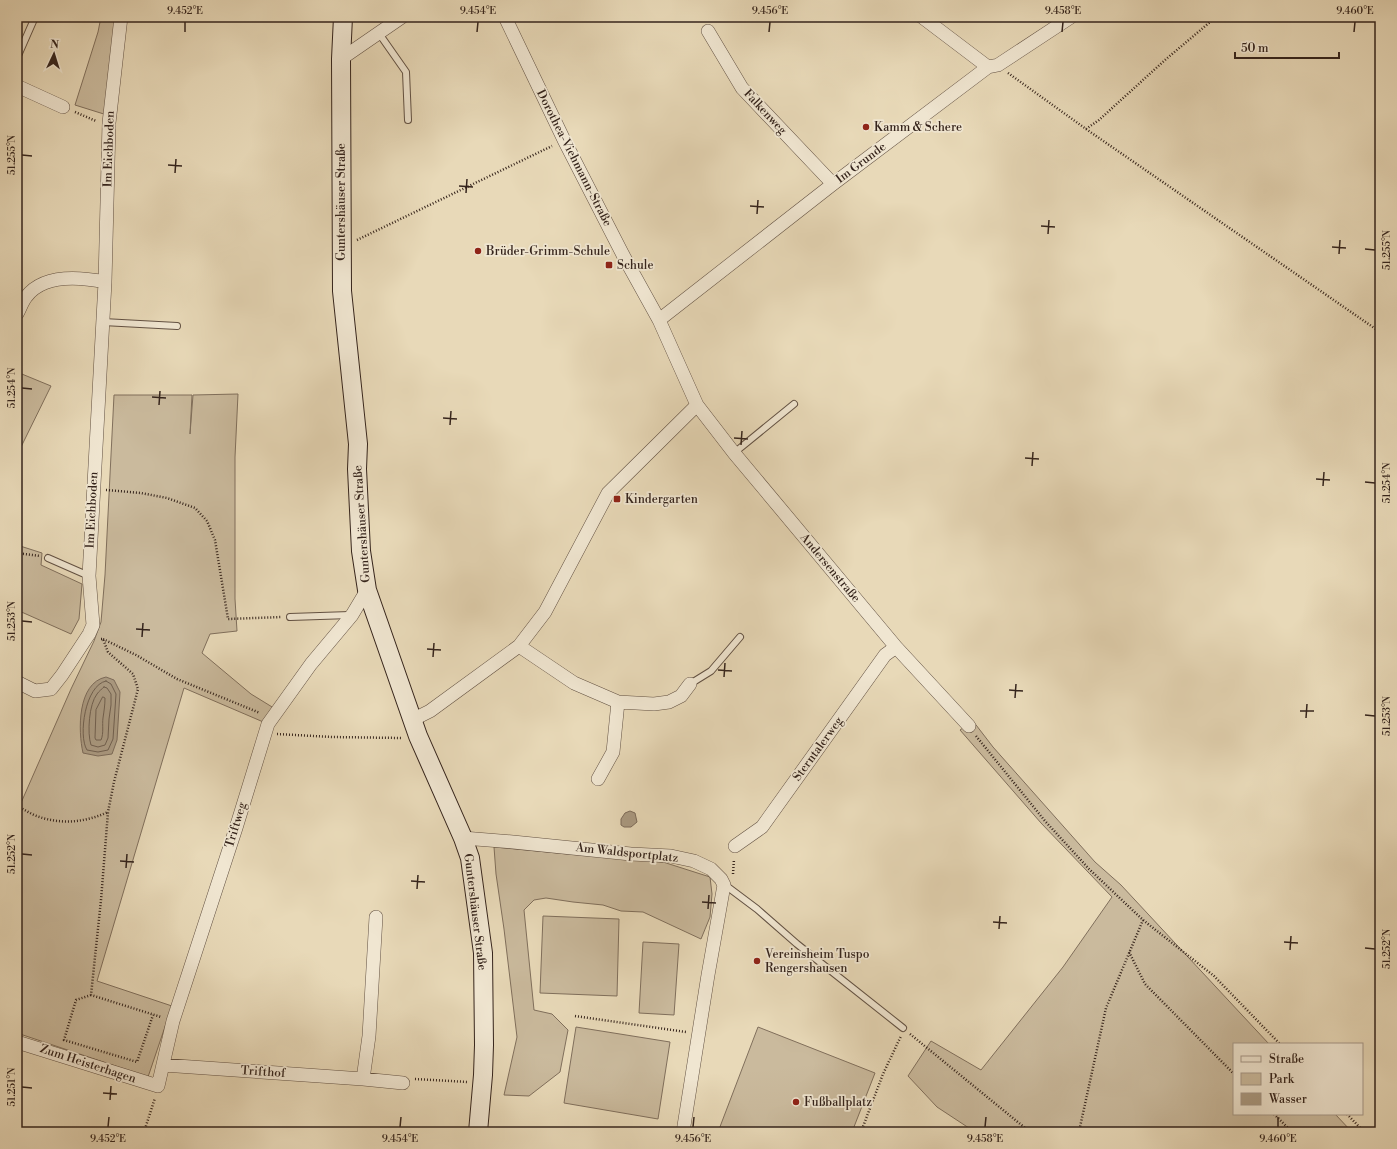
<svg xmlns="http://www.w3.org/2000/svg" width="1397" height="1149" viewBox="0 0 1397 1149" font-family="'Libre Bodoni',serif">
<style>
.green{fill:#caba9d;stroke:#806f5c}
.water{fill:#ab9b83;stroke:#7c6b5a}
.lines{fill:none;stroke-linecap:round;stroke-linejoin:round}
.shore{stroke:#706050;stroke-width:1}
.lane-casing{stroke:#625143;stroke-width:8}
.street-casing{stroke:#625143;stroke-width:14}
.secondary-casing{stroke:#35241c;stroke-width:20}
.path{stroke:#35241c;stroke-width:2.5;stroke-dasharray:1 2;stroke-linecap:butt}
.lane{stroke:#f0e6d1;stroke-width:6}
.street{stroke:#f0e6d1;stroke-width:13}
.secondary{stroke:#f0e6d1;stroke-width:18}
.ticks{fill:none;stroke:#35241c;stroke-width:1.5}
.poi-dot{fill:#8f2418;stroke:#f0e6d1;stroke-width:1.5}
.labels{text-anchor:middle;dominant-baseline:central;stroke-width:3.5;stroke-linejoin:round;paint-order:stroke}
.street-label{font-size:12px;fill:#35241c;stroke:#f0e6d1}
.poi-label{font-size:12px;fill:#35241c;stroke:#f0e6d1;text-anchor:start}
.neatline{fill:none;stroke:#35241c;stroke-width:1.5}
.ticks-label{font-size:10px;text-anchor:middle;fill:#35241c}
</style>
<rect width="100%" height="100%" fill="#e8d9b8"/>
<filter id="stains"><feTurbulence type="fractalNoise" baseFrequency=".005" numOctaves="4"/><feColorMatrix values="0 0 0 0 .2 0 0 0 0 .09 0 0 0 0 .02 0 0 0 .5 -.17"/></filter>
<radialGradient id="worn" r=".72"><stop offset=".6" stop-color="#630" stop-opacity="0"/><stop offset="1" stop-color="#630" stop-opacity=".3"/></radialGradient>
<path class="green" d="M 101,17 L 119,17 L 107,115 L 75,105 L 98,32 Z
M 17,372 L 51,386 L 21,447 L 17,445 Z
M 238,394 L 235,457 L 235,599 L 237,631 L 210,634 L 202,653 L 251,694 L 277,710 L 268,724 L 184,688 L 97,981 L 172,1006 L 148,1077 L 17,1033 L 17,812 L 71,689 L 94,641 L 101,622 L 105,575 L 114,395 L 192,395 L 190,434 L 193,395 Z
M 17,545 L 42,553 L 41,565 L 82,584 L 79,619 L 71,634 L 17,610 Z
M 973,721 L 993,747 L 1095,862 L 1121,885 L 1269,1044 L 1234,1044 L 1234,1114 L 1335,1114 L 1352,1132 L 975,1132 L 937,1107 L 908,1076 L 931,1041 L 981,1070 L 1063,967 L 1112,897 L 1041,823 L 960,730 Z
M 494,847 L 568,854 L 663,862 L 710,877 L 712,894 L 710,917 L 701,939 L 643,912 L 621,911 L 603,905 L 573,902 L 546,898 L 534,900 L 524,910 L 534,1010 L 552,1014 L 568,1030 L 560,1072 L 529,1096 L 504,1095 L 517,1037 L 504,929 L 496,874 Z
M 543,916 L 619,919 L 617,996 L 540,993 Z
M 643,942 L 679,944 L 674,1015 L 639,1013 Z
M 576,1027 L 670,1042 L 658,1119 L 564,1103 Z
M 758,1027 L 875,1073 L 852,1132 L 718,1132 Z"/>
<path class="water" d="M 106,677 L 114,680 L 120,692 L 117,740 L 112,754 L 98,756 L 83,753 C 78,731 77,683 106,677 Z
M 630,811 L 635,813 L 637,822 L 631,827 L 624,827 L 621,825 L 621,819 L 625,813 Z"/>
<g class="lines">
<path class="shore" d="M 106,681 L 111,684 L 116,694 L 113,739 L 108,750 L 98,752 L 87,750 C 78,736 85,685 106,681 Z
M 104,687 L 107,688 L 111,694 L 111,705 L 109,719 L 108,738 L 105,745 L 98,747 L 91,745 C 87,733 89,704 97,694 C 99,691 102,689 104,687 Z
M 103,697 L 105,698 C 105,705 104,711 103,718 C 102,725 104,733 101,740 L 96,740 L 95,738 L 96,710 Z"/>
<defs>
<path id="lane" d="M 378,32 L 406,72 L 408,120
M 17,58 L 35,17
M 103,322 L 177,326
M 734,453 L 794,404
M 48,558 L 89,576
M 290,617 L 350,615
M 690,684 L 711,671 L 740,637
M 725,885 L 757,909 L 797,944 L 903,1028"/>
<path id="street" d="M 505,17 L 564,140 L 623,255 L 659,320 L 697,405 L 734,453 L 896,647 L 969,726
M 922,17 L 988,67
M 708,31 L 742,88 L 833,184
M 341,59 L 402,17
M 17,86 L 63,107
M 17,314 C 20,309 22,302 26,297 C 43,274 80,277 105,282
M 659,320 L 833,184 L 988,67 L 998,65 L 1071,17
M 519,646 L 574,683 L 618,702 L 654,704 L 669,702 L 681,696 L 690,684
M 17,682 L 35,691 L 51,689 L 62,675 L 89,634 L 93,625 L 89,576 L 105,282 L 109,123 L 121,17
M 412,720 L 430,711 L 519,646 L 545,612 L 608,493 L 697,405
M 598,779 L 613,752 L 618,702
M 463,838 L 513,842 L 631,854 L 671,856 L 694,861 L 711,869 L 721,879 L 724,885 L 708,975 L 683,1132
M 735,846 L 762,827 L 885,655 L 896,647
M 17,1042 L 158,1086 L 173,1021 L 236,828 L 268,724 L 311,664 L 352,615 L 367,590
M 163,1065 L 363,1079 L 403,1083
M 363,1079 L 369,1036 L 376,917"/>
<path id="secondary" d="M 343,17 L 341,59 L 342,291 L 358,444 L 357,469 L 361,551 L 367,590 L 418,736 L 463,838 L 470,858 L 483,953 L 484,1045 L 483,1075 L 478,1132"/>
</defs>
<use href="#lane" class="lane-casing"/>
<use href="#street" class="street-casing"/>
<use href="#secondary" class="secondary-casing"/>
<path class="path" d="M 1008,73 L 1086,129 L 1099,120 L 1165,60 L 1216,17
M 75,112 L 96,121
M 1086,129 L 1380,332
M 357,240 L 552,146
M 106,490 L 141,493 L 167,498 L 195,508 L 207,521 L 215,540 L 228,619 L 282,617
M 17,553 L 40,556
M 101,639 L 103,639 L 108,652 L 133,674 L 138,689 L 114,782 L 108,812 L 101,900 L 91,995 L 161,1017
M 103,639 L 136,655 L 177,679 L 260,713
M 277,734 L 332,737 L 402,738
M 976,736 L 1045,821 L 1089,869 L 1143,920 L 1214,976 L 1280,1044
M 17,806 C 23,809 28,812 34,815 C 59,825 84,823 108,812
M 733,874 L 734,859
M 1129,952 L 1145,984 L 1234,1074
M 91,995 L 76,1000 L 64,1040 L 137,1062 L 153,1015
M 575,1016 L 686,1032
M 910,1034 L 1030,1132
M 415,1079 L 468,1082
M 1274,1114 L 1292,1132
M 1347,1114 L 1364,1132
M 144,1132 L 155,1098
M 861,1132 L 883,1074 L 901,1036
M 1078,1132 L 1080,1127 L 1106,1008 L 1143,920"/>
<use href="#lane" class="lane"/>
<use href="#street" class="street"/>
<use href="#secondary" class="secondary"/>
</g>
<path class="ticks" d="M 185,32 L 185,22M 477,32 L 478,22M 769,32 L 770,22M 1062,32 L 1063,22M 1354,32 L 1355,22M 22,155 L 32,156M 168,165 L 182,166M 175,173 L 176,159M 459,186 L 473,187M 466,193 L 467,179M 750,206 L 764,207M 757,214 L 758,200M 1041,226 L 1055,227M 1048,234 L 1049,220M 1332,247 L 1346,248M 1365,249 L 1375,250M 1339,254 L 1340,240M 22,388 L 32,389M 152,397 L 166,398M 159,405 L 160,391M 443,418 L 457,419M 450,425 L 451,411M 734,438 L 748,439M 741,445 L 742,431M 1025,458 L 1039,459M 1032,466 L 1033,452M 1316,479 L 1330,480M 1365,482 L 1375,483M 1323,486 L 1324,472M 22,621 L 32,622M 136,629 L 150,630M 142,637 L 143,623M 427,649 L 441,650M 433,657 L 434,643M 718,670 L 732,671M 724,677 L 725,663M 1009,690 L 1023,691M 1015,698 L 1016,684M 1300,711 L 1314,711M 1365,715 L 1375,716M 1306,718 L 1307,704M 22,854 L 32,855M 120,861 L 134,862M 126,868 L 127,854M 411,881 L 425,882M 417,889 L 418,875M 702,902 L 716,903M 708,909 L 709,895M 993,922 L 1007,923M 999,929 L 1000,916M 1284,942 L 1298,943M 1365,948 L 1375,949M 1290,950 L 1291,936M 22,1087 L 32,1088M 103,1093 L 117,1094M 110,1100 L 111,1086M 108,1127 L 109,1117M 400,1127 L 401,1117M 693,1127 L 694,1117M 985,1127 L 986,1117M 1278,1127 L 1278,1117"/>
<g class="poi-dot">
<circle cx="866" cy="127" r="4"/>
<circle cx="478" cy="251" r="4"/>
<rect x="605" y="261" width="8" height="8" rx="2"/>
<rect x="613" y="495" width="8" height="8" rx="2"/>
<circle cx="757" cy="961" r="4"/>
<circle cx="796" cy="1102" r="4"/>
</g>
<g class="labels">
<g class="street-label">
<text transform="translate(765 112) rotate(47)">Falkenweg</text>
<text transform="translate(109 149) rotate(-88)">Im Eichboden</text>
<text transform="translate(574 158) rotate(63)">Dorothea-Viehmann-Straße</text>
<text transform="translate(861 163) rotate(-37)">Im Grunde</text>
<text transform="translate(341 202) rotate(-90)">Guntershäuser Straße</text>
<text transform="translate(92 510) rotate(-87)">Im Eichboden</text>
<text transform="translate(362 524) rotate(-94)">Guntershäuser Straße</text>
<text transform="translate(830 568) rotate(50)">Andersenstraße</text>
<text transform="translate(818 749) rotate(-54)">Sterntalerweg</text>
<text transform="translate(236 825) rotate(-73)">Triftweg</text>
<text transform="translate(627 853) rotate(6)">Am Waldsportplatz</text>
<text transform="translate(475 912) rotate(83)">Guntershäuser Straße</text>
<text transform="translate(88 1064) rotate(18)">Zum Heisterhagen</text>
<text transform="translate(263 1072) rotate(4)">Trifthof</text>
</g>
<g class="poi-label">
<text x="874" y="127">Kamm &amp; Schere</text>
<text x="486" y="251">Brüder-Grimm-Schule</text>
<text x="617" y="265">Schule</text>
<text x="625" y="499">Kindergarten</text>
<text x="765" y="954">Vereinsheim Tuspo<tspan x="765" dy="14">Rengershausen</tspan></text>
<text x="804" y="1102">Fußballplatz</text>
</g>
</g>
<rect width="1397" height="1149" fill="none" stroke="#e8d9b8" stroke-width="44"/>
<rect x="1233" y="1043" width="130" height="72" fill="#f0e6d1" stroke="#a59889"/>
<rect x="1241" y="1056" width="20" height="6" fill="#f0e6d1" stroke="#a59889"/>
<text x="1269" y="1063" font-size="12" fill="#35241c">Straße</text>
<rect x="1241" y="1073" width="20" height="12" fill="#caba9d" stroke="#a59889"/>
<text x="1269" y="1083" font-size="12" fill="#35241c">Park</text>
<rect x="1241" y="1093" width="20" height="12" fill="#ab9b83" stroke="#a59889"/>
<text x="1269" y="1103" font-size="12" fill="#35241c">Wasser</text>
<g transform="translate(54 54) rotate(4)" stroke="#f0e6d1" stroke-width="3" paint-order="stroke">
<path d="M0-3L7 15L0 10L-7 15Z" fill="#35241c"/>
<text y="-6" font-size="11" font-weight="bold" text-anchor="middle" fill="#35241c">N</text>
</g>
<path d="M1235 52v6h104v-6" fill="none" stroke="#35241c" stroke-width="2"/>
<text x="1241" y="52" font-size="12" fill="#35241c" stroke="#f0e6d1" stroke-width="3" paint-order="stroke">50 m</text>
<rect x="22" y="22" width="1353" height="1105" class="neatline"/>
<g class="ticks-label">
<text x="185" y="14">9.452°E</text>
<text x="478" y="14">9.454°E</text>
<text x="770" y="14">9.456°E</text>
<text x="1063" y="14">9.458°E</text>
<text x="1355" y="14">9.460°E</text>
<text transform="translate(11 155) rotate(-90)" y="4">51.255°N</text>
<text transform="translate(1386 250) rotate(-90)" y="4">51.255°N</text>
<text transform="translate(11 388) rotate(-90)" y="4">51.254°N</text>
<text transform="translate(1386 483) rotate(-90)" y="4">51.254°N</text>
<text transform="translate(11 621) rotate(-90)" y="4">51.253°N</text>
<text transform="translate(1386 716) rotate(-90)" y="4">51.253°N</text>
<text transform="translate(11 854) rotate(-90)" y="4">51.252°N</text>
<text transform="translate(1386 949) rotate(-90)" y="4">51.252°N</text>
<text transform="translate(11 1087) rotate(-90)" y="4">51.251°N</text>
<text x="108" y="1142">9.452°E</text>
<text x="400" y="1142">9.454°E</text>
<text x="693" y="1142">9.456°E</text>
<text x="985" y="1142">9.458°E</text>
<text x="1278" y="1142">9.460°E</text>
</g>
<rect width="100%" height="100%" filter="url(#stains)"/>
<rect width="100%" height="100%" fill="url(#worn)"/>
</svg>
